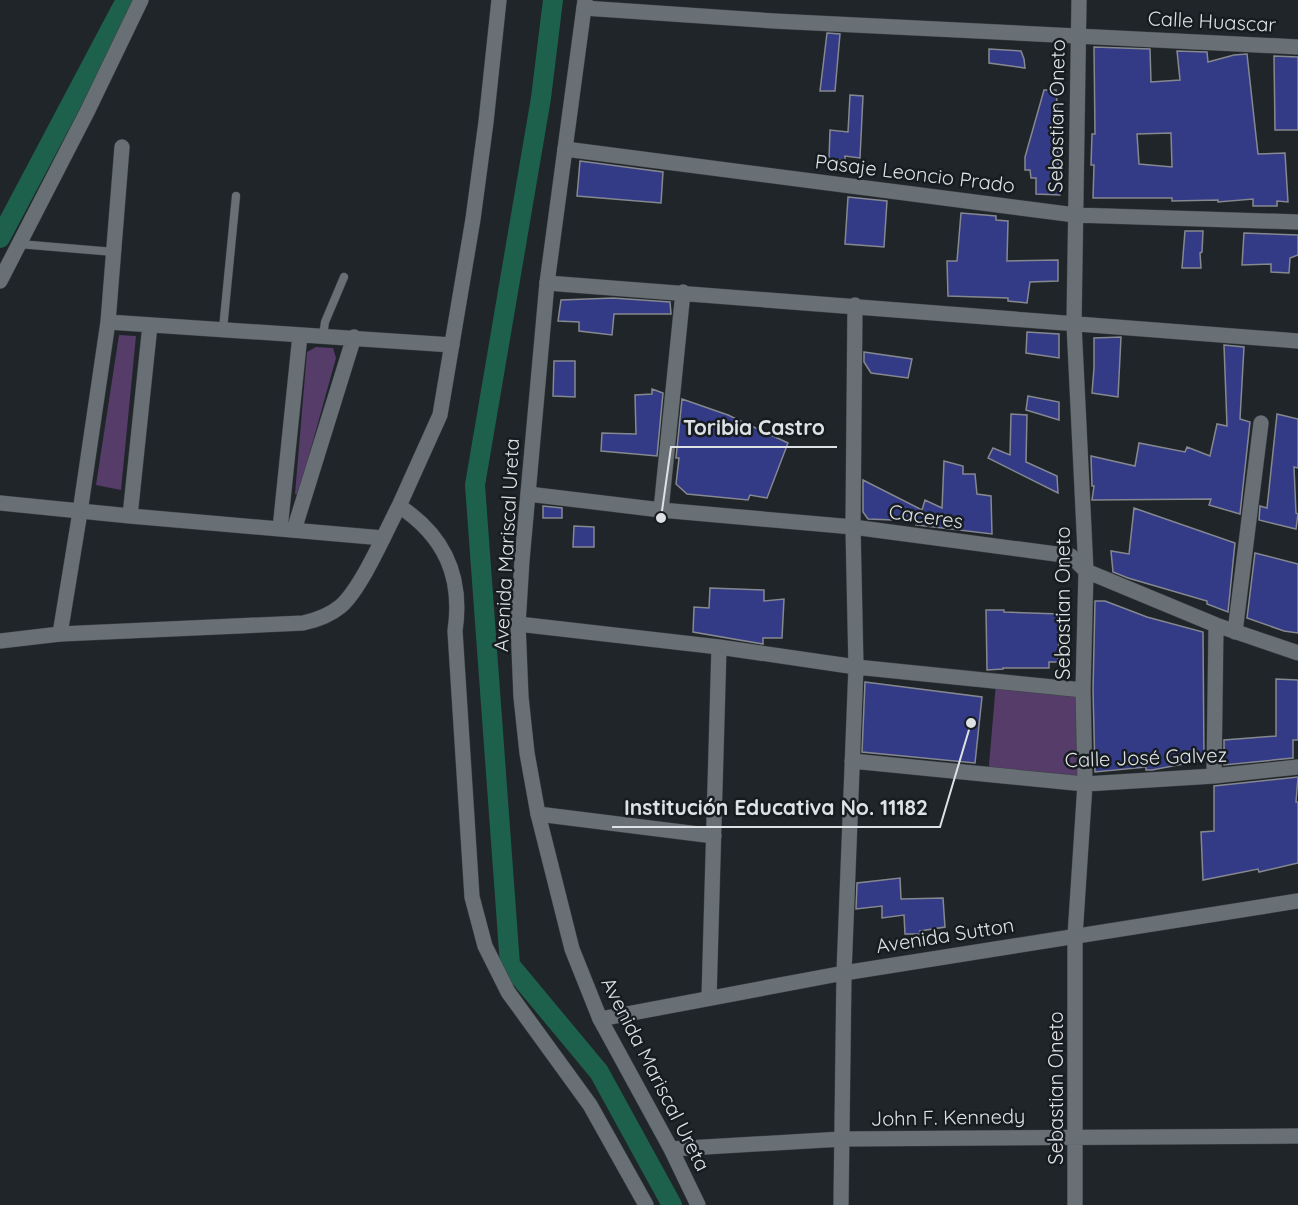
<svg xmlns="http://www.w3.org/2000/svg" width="1298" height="1205" viewBox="0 0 1298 1205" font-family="Quicksand,sans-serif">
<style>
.green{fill:#563c69}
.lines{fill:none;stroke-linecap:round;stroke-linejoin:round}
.canal{stroke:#1d604c;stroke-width:20}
.building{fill:#333b87;stroke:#86888f;stroke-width:1.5;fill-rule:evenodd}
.lane-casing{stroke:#3c4145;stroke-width:9}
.street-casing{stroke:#3c4145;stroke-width:16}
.secondary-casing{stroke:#3c4145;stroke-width:16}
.lane{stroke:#697075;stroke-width:8}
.street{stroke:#697075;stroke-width:15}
.secondary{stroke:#697075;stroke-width:15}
.labels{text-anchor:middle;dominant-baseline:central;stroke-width:5;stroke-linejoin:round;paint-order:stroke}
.street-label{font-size:20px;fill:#dee2e5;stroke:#161c20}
.leader{fill:none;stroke:#dee2e5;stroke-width:2}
.callout-dot{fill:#dee2e5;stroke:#161c20;stroke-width:2}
.callout-label{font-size:21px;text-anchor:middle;font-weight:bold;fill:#dee2e5;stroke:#161c20;stroke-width:5;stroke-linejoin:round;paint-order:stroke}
</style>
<rect width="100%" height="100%" fill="#1f2529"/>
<path class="green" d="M 119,335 L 136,336 L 121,490 L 96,485 Z
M 316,347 L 333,348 L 336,358 L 298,495 L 295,494 L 307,352 Z
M 996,683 L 1083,690 L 1085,784 L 988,776 Z"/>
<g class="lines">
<path class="canal" d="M 553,0 L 541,98 L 475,485 L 510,965 L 599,1072 L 672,1205
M 0,238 L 126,0"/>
</g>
<path class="building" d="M 827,33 L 840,34 L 835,91 L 820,91 Z
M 1094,47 L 1150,49 L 1151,82 L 1180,80 L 1177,51 L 1207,52 L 1208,62 L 1234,55 L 1247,54 L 1258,154 L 1285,153 L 1288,202 L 1277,201 L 1277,206 L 1253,206 L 1253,199 L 1218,202 L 1218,200 L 1172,201 L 1172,198 L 1093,198 L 1094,165 L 1091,165 L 1092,134 L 1095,134 ZM 1171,133 L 1172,167 L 1139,164 L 1137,134 Z
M 989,49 L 1021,51 L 1024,59 L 1025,68 L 989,63 Z
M 1274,56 L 1298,57 L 1298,130 L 1275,130 Z
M 1044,90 L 1056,90 L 1060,140 L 1057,140 L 1060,195 L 1036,194 L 1036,178 L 1031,178 L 1030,170 L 1025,170 L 1025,157 Z
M 850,95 L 863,96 L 860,158 L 845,156 L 845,160 L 829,159 L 830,130 L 848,132 Z
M 580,161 L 663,172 L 661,203 L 577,196 Z
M 848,197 L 887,201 L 884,247 L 845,244 Z
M 961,213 L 996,216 L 996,220 L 1008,221 L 1007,261 L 1058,260 L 1058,281 L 1030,282 L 1027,303 L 1008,301 L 1008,298 L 948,296 L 947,261 L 957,261 Z
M 1185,231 L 1203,231 L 1202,252 L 1200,253 L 1201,268 L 1182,268 Z
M 1244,233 L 1298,235 L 1298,255 L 1290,258 L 1289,273 L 1271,272 L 1271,264 L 1242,265 Z
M 613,298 L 670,302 L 671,314 L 614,314 L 612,335 L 579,331 L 579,322 L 558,321 L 561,300 Z
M 1027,332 L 1059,334 L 1059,358 L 1026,353 Z
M 1121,337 L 1118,397 L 1092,393 L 1094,368 L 1094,338 Z
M 1224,345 L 1244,347 L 1240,419 L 1250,422 L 1240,514 L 1209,505 L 1211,499 L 1092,500 L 1094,486 L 1092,486 L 1091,456 L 1135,466 L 1139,443 L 1185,452 L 1187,447 L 1210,456 L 1217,424 L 1227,426 Z
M 864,352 L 912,359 L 908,378 L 871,373 L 864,362 Z
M 554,361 L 575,361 L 575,397 L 553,396 Z
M 652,389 L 663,393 L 657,456 L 601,451 L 602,433 L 636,434 L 635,395 L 652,394 Z
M 1028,396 L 1059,402 L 1059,420 L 1026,410 Z
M 682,399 L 728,415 L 788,443 L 767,498 L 750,495 L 748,500 L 687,494 L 676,484 L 679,458 L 676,458 Z
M 1011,414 L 1027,415 L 1026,462 L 1057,476 L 1058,493 L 988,458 L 993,448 L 1010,455 Z
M 1277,414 L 1298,419 L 1298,468 L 1294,467 L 1296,513 L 1298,514 L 1296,529 L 1259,520 L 1260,506 L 1267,508 Z
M 944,461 L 963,466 L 963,474 L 975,474 L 977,494 L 991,496 L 992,534 L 916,525 L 918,521 L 868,519 L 863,512 L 863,480 L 922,510 L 925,500 L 942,508 Z
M 543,506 L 562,508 L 562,518 L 543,518 Z
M 1134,508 L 1235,543 L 1228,612 L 1207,604 L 1207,601 L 1128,578 L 1113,572 L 1111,551 L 1129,554 Z
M 574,526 L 594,527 L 594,547 L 573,547 Z
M 1255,553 L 1298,564 L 1298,633 L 1284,631 L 1247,618 Z
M 710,588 L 764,590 L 764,601 L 784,599 L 782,638 L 763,638 L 763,644 L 693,632 L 694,607 L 709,608 Z
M 1095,601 L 1105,601 L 1147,617 L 1203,632 L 1204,760 L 1152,770 L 1146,770 L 1146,767 L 1095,772 L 1093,690 Z
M 986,610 L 1004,610 L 1004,612 L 1060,614 L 1058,662 L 1049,662 L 1049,668 L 1003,668 L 1003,669 L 987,670 Z
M 1276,679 L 1298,680 L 1298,740 L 1293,740 L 1293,758 L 1224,765 L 1224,740 L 1276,736 Z
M 865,682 L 982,697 L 975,763 L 862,752 Z
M 1298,777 L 1296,802 L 1298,802 L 1298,863 L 1259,872 L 1258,869 L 1203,880 L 1201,832 L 1214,831 L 1214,786 Z
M 900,878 L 901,899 L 943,898 L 945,927 L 920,931 L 920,934 L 905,934 L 904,915 L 882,918 L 882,906 L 856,909 L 857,883 Z"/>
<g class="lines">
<defs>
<path id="lane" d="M 19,244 L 114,252
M 223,329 L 236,196
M 323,336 L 325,322 L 344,277"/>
<path id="street" d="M 584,8 L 774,21 L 1298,47
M 565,149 L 1075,215 L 1298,222
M 0,281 L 88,110 L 141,0
M 547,283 L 1298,341
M 108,322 L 452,345
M 528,494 L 661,510 L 853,527 L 1071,556 L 1086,571 L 1216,625 L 1298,653
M 0,503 L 130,516 L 383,538
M 661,510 L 683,292
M 130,516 L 150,325
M 280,529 L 300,335
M 294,530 L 354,337
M 518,624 L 719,647 L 856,667 L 1083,690
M 1235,632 L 1261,423
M 60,634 L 80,512 L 108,322 L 122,147
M 852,761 L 1085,784 L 1214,776 L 1298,767
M 1214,776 L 1216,625
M 538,814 L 714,836
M 709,998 L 719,647
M 600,1019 L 671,1149 L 698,1205
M 671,1149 L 842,1139 L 1298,1136
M 841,1205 L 844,973 L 856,667 L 853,527 L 855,305
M 1075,1205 L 1075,936 L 1085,784 L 1083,690 L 1086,571 L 1074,324 L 1079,0"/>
<path id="secondary" d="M 499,0 L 486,122 L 473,219 L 440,415 L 399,506 C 445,536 463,577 455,631 L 472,897 L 485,946 L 508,992 L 590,1105 L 646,1205
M 585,0 L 547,283 L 522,560 L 518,624 L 521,697 L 527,753 L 538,814 L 572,949 L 600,1019 L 844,973 L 1298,901
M 0,641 L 60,634 L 303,623 C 317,620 329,616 341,606 C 362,587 385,533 399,506"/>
</defs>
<use href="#lane" class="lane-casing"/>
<use href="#street" class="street-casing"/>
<use href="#secondary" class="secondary-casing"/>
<use href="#lane" class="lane"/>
<use href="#street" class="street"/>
<use href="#secondary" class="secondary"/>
</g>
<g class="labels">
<g class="street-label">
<text transform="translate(1212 21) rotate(3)">Calle Huascar</text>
<text transform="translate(1056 116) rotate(-89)">Sebastian Oneto</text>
<text transform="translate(915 173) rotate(7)">Pasaje Leoncio Prado</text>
<text transform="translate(926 516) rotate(8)">Caceres</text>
<text transform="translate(506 545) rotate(-87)">Avenida Mariscal Ureta</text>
<text transform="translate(1062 603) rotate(-90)">Sebastian Oneto</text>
<text transform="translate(1146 757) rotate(-2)">Calle José Galvez</text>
<text transform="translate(945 935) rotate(-9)">Avenida Sutton</text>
<text transform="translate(656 1074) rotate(63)">Avenida Mariscal Ureta</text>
<text transform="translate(1055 1088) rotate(-90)">Sebastian Oneto</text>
<text transform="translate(948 1117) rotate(-1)">John F. Kennedy</text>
</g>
</g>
<path class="leader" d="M661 518L671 447H837M971 723L940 827H612"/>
<g class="callout-dot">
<circle cx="661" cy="518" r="6"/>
<circle cx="971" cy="723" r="6"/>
</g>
<g class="callout-label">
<text x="754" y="435">Toribia Castro</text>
<text x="776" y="815">Institución Educativa No. 11182</text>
</g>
</svg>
